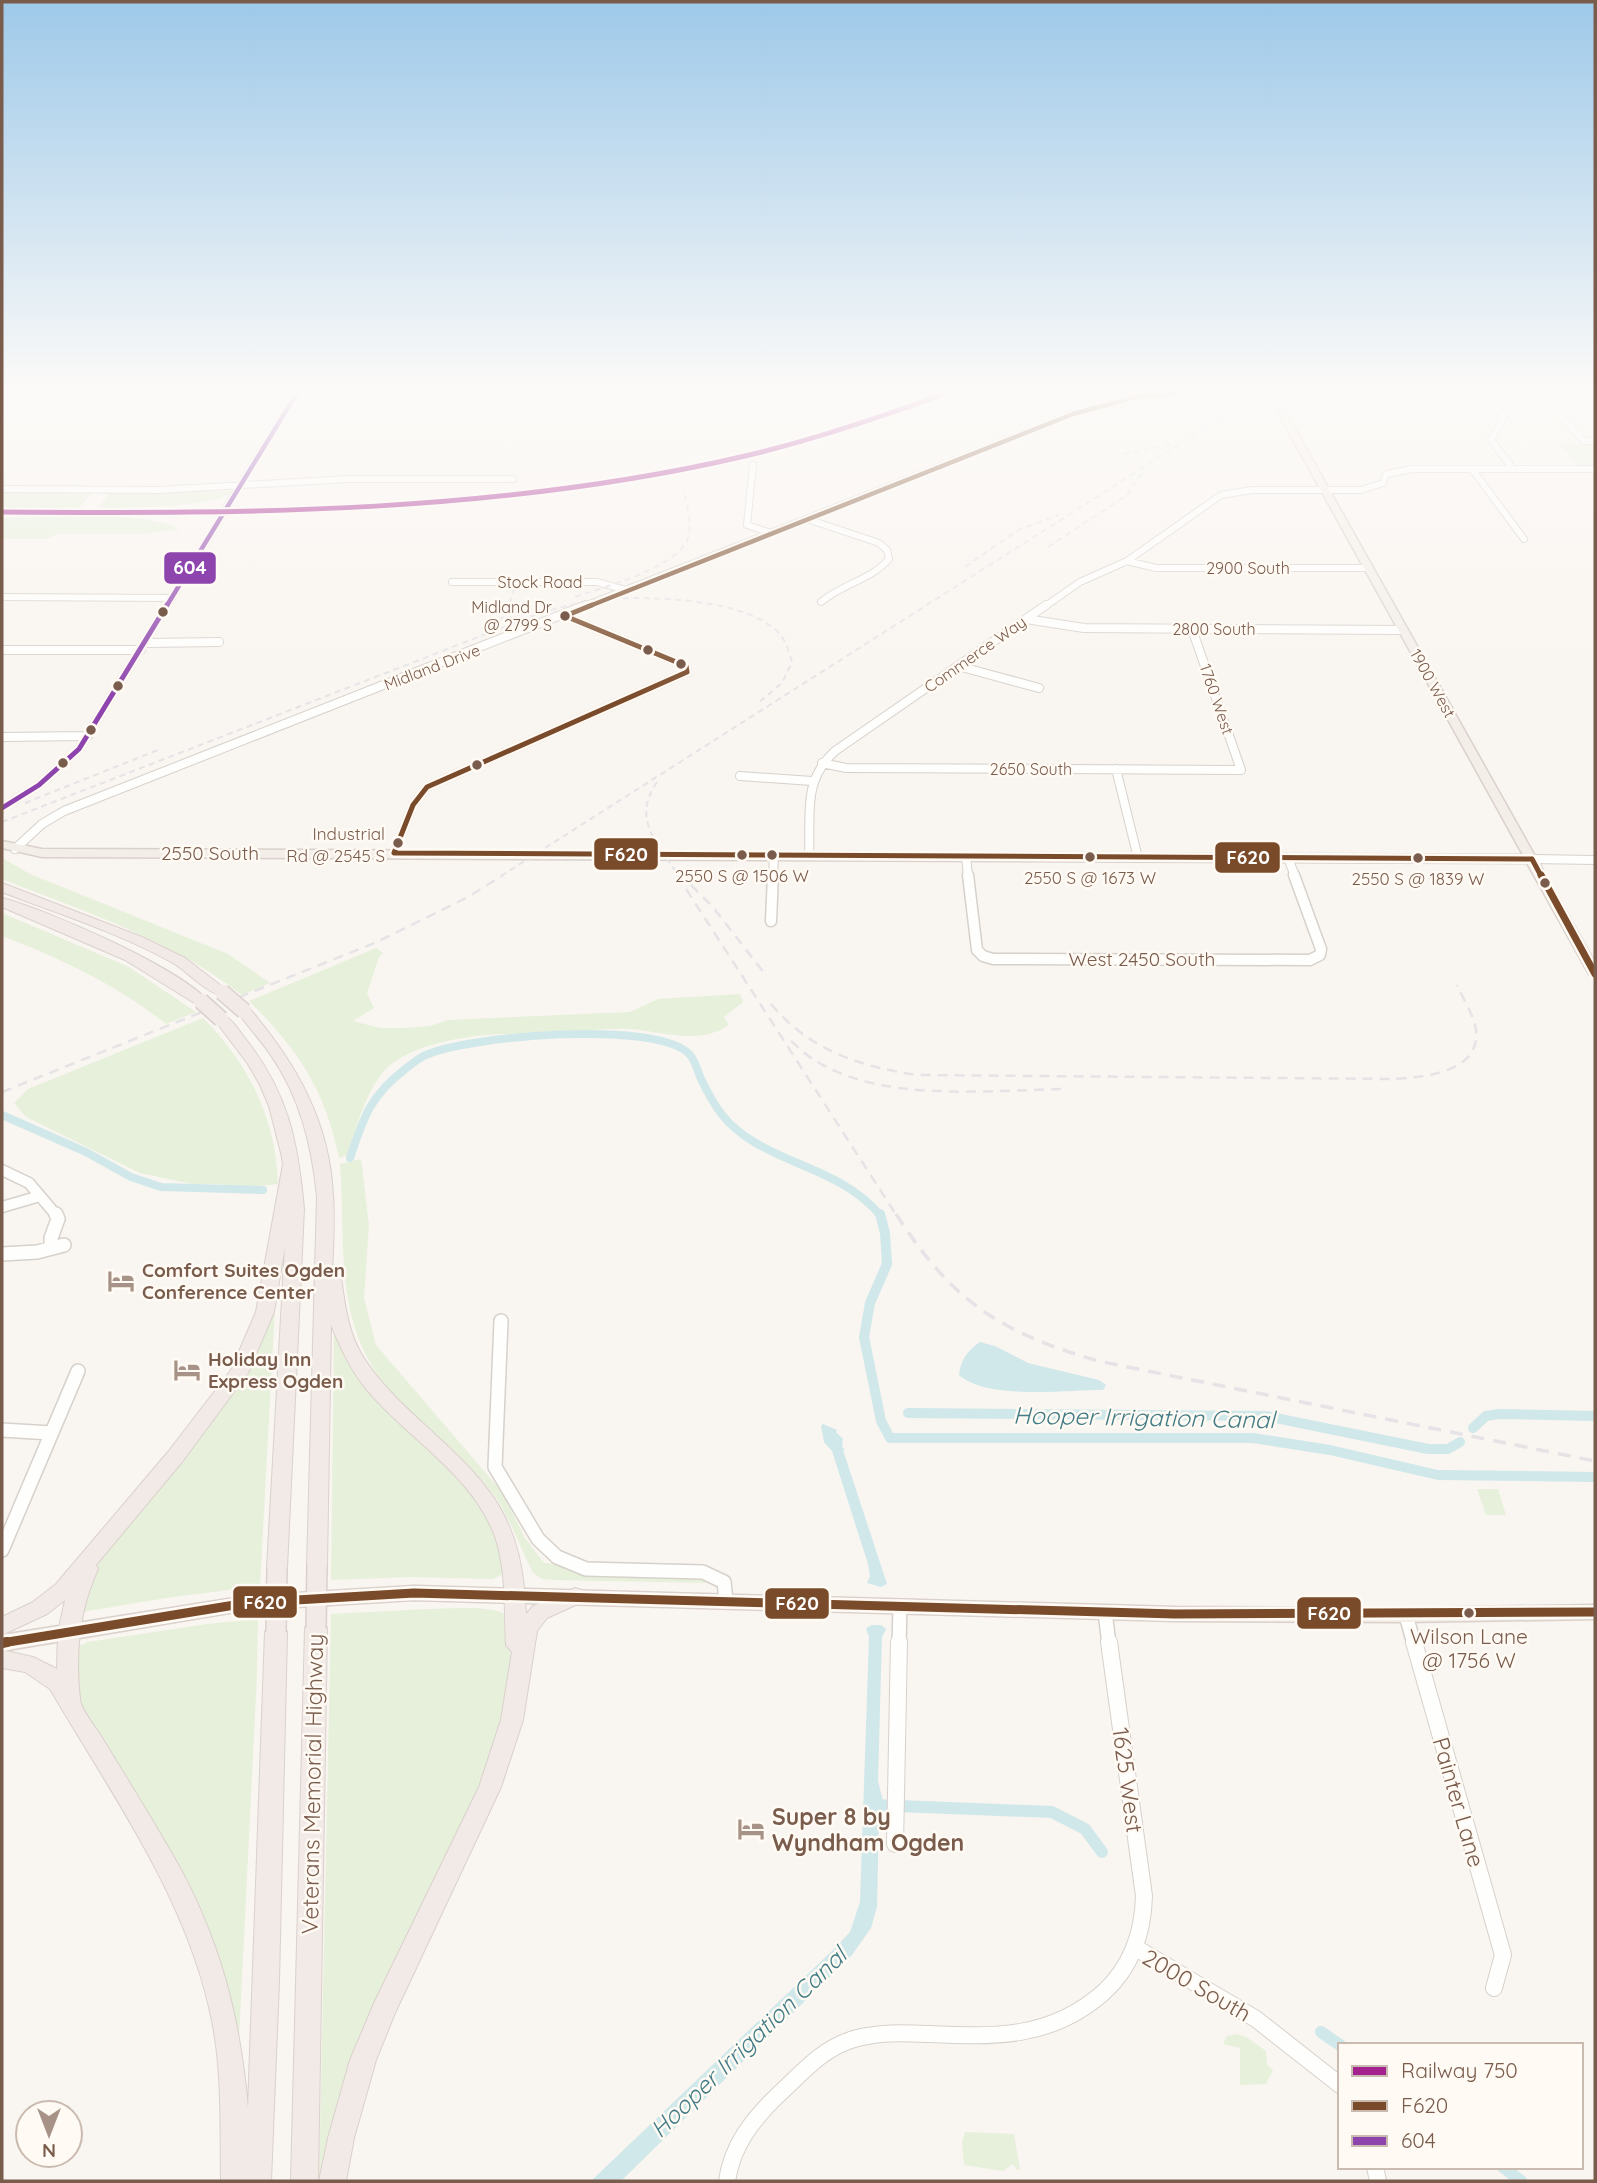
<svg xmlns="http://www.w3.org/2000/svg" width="1597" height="2183" viewBox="0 0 1597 2183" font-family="Quicksand,sans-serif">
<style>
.green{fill:#e7f0db}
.water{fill:#d0e8ea}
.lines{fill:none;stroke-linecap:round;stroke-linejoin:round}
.canal-far2{stroke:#d0e8ea;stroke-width:8}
.canal-far1{stroke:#d0e8ea;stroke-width:10}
.canal{stroke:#d0e8ea;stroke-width:12}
.minor-far4-casing{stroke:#d7d1cb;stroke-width:8}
.minor-far3-casing{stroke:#d7d1cb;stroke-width:10}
.minor-far2-casing{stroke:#d7d1cb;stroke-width:13}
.minor-far1-casing{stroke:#d7d1cb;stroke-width:16}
.minor-casing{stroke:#d7d1cb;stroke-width:18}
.major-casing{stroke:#dad1cc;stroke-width:3}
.highway-casing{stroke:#dad1cc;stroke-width:2}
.minor-far4{stroke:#fefefd;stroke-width:6}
.minor-far3{stroke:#fefefd;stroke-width:8}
.minor-far2{stroke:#fefefd;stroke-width:10}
.minor-far1{stroke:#fefefd;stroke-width:13}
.minor{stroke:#fefefd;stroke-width:16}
.major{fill:#f3eee8;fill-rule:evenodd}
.highway{fill:#f2eae7;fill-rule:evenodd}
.rail-far2{stroke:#e6e3e7;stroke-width:2;stroke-dasharray:6 4.5;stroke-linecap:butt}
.rail-far1{stroke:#e6e3e7;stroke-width:2.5;stroke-dasharray:10 7;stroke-linecap:butt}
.rail{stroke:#e6e3e7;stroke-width:3.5;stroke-dasharray:13 9;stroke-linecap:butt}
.minor-bridge-casing{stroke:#d7d1cb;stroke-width:8;stroke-linecap:butt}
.highway-bridge-far1-casing{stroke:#dad1cc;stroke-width:18;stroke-linecap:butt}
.highway-bridge-casing{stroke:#dad1cc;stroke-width:22;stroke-linecap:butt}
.minor-bridge{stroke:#fefefd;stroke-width:6}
.highway-bridge-far1{stroke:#f2eae7;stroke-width:15}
.highway-bridge{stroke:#f2eae7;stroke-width:19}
.bus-1-far4-casing{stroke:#fffaf3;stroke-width:8}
.bus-1-far3-casing{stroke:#fffaf3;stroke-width:10}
.bus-1-far2-casing{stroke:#fffaf3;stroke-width:12}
.bus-1-far1-casing{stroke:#fffaf3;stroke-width:14}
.bus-1-casing{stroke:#fffaf3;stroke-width:16}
.bus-2-far1-casing{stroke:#fffaf3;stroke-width:8}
.bus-2-casing{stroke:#fffaf3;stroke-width:10}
.bus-1-far4{stroke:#7a4b2a;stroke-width:4.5}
.bus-1-far3{stroke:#7a4b2a;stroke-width:5}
.bus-1-far2{stroke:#7a4b2a;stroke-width:7}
.bus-1-far1{stroke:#7a4b2a;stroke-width:9}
.bus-1{stroke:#7a4b2a;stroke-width:10}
.bus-2-far1{stroke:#8e44ad;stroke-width:4.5}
.bus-2{stroke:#8e44ad;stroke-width:5}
.rail-1-casing{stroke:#fffaf3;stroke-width:9}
.rail-1{stroke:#a4228e;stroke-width:5}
.bus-dot{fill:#7a5c4d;stroke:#fffaf3;stroke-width:2.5}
.labels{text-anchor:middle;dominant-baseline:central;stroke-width:5;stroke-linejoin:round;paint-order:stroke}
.far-street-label{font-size:16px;fill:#7a5c4d;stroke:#fffaf3}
.far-bus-label{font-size:16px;fill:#7a5c4d;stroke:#fffaf3;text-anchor:end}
.bus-label{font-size:17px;fill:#7a5c4d;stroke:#fffaf3}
.street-label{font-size:19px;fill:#7a5c4d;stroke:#fffaf3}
.poi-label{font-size:19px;font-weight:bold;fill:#7a5c4d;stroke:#fffaf3;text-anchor:start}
.near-bus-label{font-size:21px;fill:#7a5c4d;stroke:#fffaf3}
.near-street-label{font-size:23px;fill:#7a5c4d;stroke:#fffaf3}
.near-poi-label{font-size:23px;font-weight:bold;fill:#7a5c4d;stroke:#fffaf3;text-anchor:start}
.near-water-label{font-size:24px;font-style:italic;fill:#437c86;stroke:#fffaf3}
.line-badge{stroke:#fffaf3;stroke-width:2.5}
.badge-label{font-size:19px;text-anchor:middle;font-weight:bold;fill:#fff}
</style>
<rect width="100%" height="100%" fill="#f9f5f0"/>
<path class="green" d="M 1559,443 L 1595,444 L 1595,467 L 1579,467 Z
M 233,491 C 220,508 122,508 98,508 L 110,492 Z
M 2,492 L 92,492 L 79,508 L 2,508 Z
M 2,518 C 44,518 146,510 179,529 L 143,534 L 57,534 L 48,539 L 2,539 Z
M 2,858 L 30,874 L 228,954 L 270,983 L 242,995 C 170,939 86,912 2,879 Z
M 2,913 L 129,967 L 196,1012 L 166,1024 C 117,985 60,958 2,936 Z
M 376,948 L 383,953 L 379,957 L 367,993 L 374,1008 L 353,1021 L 380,1028 L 405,1028 L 430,1026 L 448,1020 L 630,1012 L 658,999 L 740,994 L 743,1002 L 724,1017 L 729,1025 C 700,1045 663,1032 631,1029 C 600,1027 571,1034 540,1035 C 530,1036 519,1033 508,1034 C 473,1034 413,1043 387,1068 C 368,1086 354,1130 349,1155 L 339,1158 C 326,1091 297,1048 249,1001 Z
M 203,1018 C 249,1064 276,1119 278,1184 L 231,1189 L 221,1184 L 192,1184 L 140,1173 L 26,1117 L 14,1103 L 28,1089 Z
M 361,1159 L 369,1225 L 364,1298 L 376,1345 L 502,1492 L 525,1538 L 544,1563 L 697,1573 L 712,1580 L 711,1583 L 553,1580 L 542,1579 L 533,1573 C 518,1543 508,1511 486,1485 C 445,1436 384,1404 360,1342 C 337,1284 345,1225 340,1164 Z
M 276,1289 L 260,1586 L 166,1598 L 82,1612 L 87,1584 L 97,1565 L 220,1408 Z
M 334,1328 L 472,1493 L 494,1526 L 505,1573 L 493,1579 L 411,1577 L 331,1580 Z
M 1477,1489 L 1498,1489 L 1506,1515 L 1486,1515 Z
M 427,1609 C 446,1609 494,1604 507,1616 C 517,1649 503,1712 496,1746 L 332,2148 L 326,2181 L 319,2181 L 331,1614 Z
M 258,1619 L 257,1675 L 239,2039 L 79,1703 L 76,1647 L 88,1642 L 207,1624 Z
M 1237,2034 L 1248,2038 L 1266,2051 L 1267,2065 L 1273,2070 L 1266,2084 L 1240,2085 L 1240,2048 L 1223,2044 L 1227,2036 Z
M 965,2132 L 1014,2134 L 1020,2169 L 1017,2170 L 1013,2164 L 1003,2171 L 964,2165 L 962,2143 Z"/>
<path class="water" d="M 980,1342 L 995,1346 L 1028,1363 L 1099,1380 L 1106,1385 L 1103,1390 C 1065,1390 987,1400 959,1375 C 961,1359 967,1351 980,1342 Z
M 823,1424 L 837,1430 L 836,1432 L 843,1439 L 842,1447 L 845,1449 L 843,1450 L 887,1584 L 881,1587 L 867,1583 L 870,1576 L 868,1564 L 832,1451 L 824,1442 L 821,1426 Z
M 872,1625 L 881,1625 L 886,1629 L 882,1637 L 878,1781 L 883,1801 L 879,1818 L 877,1907 L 871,1928 L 852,1955 L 621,2181 L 591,2181 L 835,1948 L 850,1932 L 860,1902 L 869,1637 L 866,1628 Z"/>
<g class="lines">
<path class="canal-far2" d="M 2,1115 L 86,1152 L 131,1177 L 161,1187 L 263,1190
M 350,1158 C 363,1119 370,1096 404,1070 C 411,1065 418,1058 426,1055 C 467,1036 659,1019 690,1055 C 695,1060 698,1072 701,1079 C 715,1108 726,1125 754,1142 C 798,1168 847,1175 881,1216"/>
<path class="canal-far1" d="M 880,1214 L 885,1233 L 887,1264 L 870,1303 L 864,1337 L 881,1421 L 890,1438 L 1253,1438 L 1330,1450 L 1438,1475 L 1595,1477
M 908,1413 L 1266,1416 L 1428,1449 L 1448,1449 L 1460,1442
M 1473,1428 L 1486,1416 L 1499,1414 L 1595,1416"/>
<path class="canal" d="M 873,1805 L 1052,1812 L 1085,1829 L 1102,1852
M 1321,2032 L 1340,2045
M 1503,2167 L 1521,2181"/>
<defs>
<path id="minor-far4" d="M 1484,393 L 1504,417 L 1491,440 L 1513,469
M 1540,393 L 1584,441 L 1595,441
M 294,398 L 330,393
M 953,412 L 1019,393
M 753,465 L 747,525 L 771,533
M 1472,469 L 1524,539
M 2,489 L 159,490 L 347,479 L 513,479
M 225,509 L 297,393
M 807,519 L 879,543 L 887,550 L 889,559 C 871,580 842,584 821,602
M 1127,561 L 1156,568 L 1369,568
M 452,582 L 597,582 L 626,590
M 2,597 L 172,598
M 166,607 L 217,524
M 582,607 L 1073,414 L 1132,398 L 1176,393
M 1044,607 L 1080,582 L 1127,561 L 1221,495 L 1252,490 L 1361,490 L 1383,483 L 1386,474 L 1412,469 L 1595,469"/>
<path id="minor-far3" d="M 1026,619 L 1084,628 L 1403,630
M 145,643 L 219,642
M 2,650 L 141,650
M 958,666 L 1039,688
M 2,737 L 88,736
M 822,763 L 846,768 L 1241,770 L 1192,629
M 1116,769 L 1138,858
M 740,776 L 812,781
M 2,808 L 39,785 L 79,749 L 167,605
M 15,849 L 42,824 L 64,811 L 586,605
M 394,853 L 413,805 L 427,787 L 687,672 L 686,666 L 565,616
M 809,856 C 811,814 802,781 835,751 L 1046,605
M 966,857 L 968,876
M 1288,858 L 1295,876
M 1532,859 L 1595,860
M 773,876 L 774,856"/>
<path id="minor-far2" d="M 968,875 L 977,950 L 983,956 L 993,959 L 1310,960 L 1320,955 L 1321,949 L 1294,875
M 771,921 L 773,875
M 2,1170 L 29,1183 L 57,1216
M 2,1207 L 40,1196"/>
<path id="minor-far1" d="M 51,1248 L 51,1238 L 58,1219 L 56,1214
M 2,1254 L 37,1252 L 64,1245
M 501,1321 L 495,1467 L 538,1539 L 557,1557 L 586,1569 L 703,1572 L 724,1582 L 726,1601
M 2,1430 L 51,1433
M 2,1550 L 78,1371
M 1105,1612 L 1109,1644
M 1406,1615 L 1414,1644
M 899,1644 L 900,1606"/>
<path id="minor" d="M 1414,1642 L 1503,1955 L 1494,1988
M 895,1844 L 899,1642
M 1136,1948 L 1256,2019 L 1340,2085
M 1375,2167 L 1378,2181
M 727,2181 C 732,2146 752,2120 777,2096 C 801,2074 822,2048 854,2039 C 878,2032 903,2033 928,2034 C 995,2037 1051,2039 1104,1992 C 1132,1966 1143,1933 1144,1896 L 1109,1642"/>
<path id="major" d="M 1267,393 L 1275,393 L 1595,963 L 1595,978 L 1589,974 L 1527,863 L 42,857 L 2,848 L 2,841 L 42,849 L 1523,855 Z
M 414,1586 L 1175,1607 L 1406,1608 L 1595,1605 L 1595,1619 L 1406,1622 L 1175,1621 L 414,1600 L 247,1610 L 2,1651 L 2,1635 L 247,1596 Z"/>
<path id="highway" d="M 2,883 L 142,937 L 185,958 L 229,992 L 227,995 C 212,999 187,971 173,963 C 119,933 59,914 2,892 Z
M 2,898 C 46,909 180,968 208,1001 L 201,1005 L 196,1004 L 125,960 L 2,907 Z
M 244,1007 L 249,1008 C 296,1063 330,1122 333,1196 C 335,1222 333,1247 332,1272 L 338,1274 L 341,1278 C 345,1305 348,1332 362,1355 C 379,1383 403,1405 427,1427 C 494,1488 522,1520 526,1614 L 533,1606 L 575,1588 L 582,1590 L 585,1596 L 582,1602 L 547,1618 L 537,1631 L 523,1720 L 501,1787 L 395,2013 L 376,2060 L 354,2138 L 346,2181 L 319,2181 L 328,2138 L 350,2060 L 375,2001 L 479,1787 L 501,1720 L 512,1652 L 506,1645 C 504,1608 507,1569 494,1534 C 471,1474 407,1438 367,1390 C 351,1371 341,1349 331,1325 L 327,1566 L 324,1572 L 317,1574 L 310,1572 L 307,1566 L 317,1197 C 312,1145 300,1097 270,1054 C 260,1039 247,1026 237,1011 Z
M 221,1015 C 231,1017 238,1029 244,1037 C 288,1092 298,1141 304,1209 L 287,1568 L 284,1574 L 277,1576 L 270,1574 L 267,1568 L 285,1246 L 274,1312 L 248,1373 L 182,1462 L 96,1565 L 98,1569 C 79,1610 75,1654 80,1699 C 81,1710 95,1726 101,1736 C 126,1777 151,1817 175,1859 C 220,1939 240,2016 248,2108 L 265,1632 L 268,1626 L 276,1623 L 284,1626 L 287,1632 L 279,1981 L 271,2181 L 221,2181 C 220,2123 223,2064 209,2007 C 182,1891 109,1790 50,1689 L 25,1672 L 2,1668 L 2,1650 L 33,1657 L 57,1669 L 58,1632 L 65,1600 L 47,1614 L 2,1635 L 2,1617 L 33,1602 L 56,1584 L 168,1452 L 231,1370 L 256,1312 L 283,1164 L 281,1153 L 269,1106 L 260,1085 L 248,1064 L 214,1019 Z
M 316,1620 L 324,1622 L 327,1628 L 318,2181 L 291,2181 L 305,1628 L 308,1622 Z"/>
</defs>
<use href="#minor-far4" class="minor-far4-casing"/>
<use href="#minor-far3" class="minor-far3-casing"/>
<use href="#minor-far2" class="minor-far2-casing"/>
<use href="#minor-far1" class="minor-far1-casing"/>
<use href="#minor" class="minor-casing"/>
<use href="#major" class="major-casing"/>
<use href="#highway" class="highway-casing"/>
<use href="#minor-far4" class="minor-far4"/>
<use href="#minor-far3" class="minor-far3"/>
<use href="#minor-far2" class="minor-far2"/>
<use href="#minor-far1" class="minor-far1"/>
<use href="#minor" class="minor"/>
<use href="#major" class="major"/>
<use href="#highway" class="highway"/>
<path class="rail-far2" d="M 1123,454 L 1170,445
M 2,516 C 231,516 461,516 687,472 C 779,454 868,426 956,393
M 1048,547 L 1127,495 L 1145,469
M 965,567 L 1020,529 L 1059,515
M 575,597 C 603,587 678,568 688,538 C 693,524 686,504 684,490
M 491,628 L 506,614 L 515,587
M 657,782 C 631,820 658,844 679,876
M 25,803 L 158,750
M 2,822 L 530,617 C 552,609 575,603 598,600 C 642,595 762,597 785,642 C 788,648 790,656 792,662 L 782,683 L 758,703
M 501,876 L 1260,393"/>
<path class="rail-far1" d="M 677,875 L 897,1216
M 691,885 L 712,906 L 765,974
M 771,1004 C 809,1050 859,1066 916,1075 L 1393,1079 C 1423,1077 1481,1073 1476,1030 C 1474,1015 1463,999 1457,985
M 791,1041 C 799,1048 807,1056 816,1061 C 883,1103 990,1090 1066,1089
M 2,1092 L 377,942 L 468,897 L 503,875"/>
<path class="rail" d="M 896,1214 C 952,1301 999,1332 1098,1361 L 1595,1461"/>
<defs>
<path id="minor-bridge" d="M 217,524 L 225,509"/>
<path id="highway-bridge-far1" d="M 222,992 L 244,1011
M 201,1001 L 221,1019"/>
<path id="highway-bridge" d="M 316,1628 L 317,1566
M 276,1632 L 277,1568"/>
</defs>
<use href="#minor-bridge" class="minor-bridge-casing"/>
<use href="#highway-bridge-far1" class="highway-bridge-far1-casing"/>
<use href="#highway-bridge" class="highway-bridge-casing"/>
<use href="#minor-bridge" class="minor-bridge"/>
<use href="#highway-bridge-far1" class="highway-bridge-far1"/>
<use href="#highway-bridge" class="highway-bridge"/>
<defs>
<path id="bus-1-far4" d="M 587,607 L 1073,414 L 1132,398 L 1176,393"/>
<path id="bus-1-far3" d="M 565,616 L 592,605
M 565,616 L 686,666 L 687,672
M 394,853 L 1532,859
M 394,853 L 413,805 L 427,787 L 687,672
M 1532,859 L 1541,876"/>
<path id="bus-1-far2" d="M 1541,875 L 1595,974"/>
<path id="bus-1-far1" d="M 2,1643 L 247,1603 L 414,1593 L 1175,1614 L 1595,1612"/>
<path id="bus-1" d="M 2,1643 L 7,1642"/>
<path id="bus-2-far1" d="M 166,607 L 297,393"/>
<path id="bus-2" d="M 2,808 L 39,785 L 79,749 L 167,605"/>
</defs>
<use href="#bus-1-far4" class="bus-1-far4-casing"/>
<use href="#bus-1-far3" class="bus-1-far3-casing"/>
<use href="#bus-1-far2" class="bus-1-far2-casing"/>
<use href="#bus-1-far1" class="bus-1-far1-casing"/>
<use href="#bus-1" class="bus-1-casing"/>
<use href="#bus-2-far1" class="bus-2-far1-casing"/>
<use href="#bus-2" class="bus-2-casing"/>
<use href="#bus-1-far4" class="bus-1-far4"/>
<use href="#bus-1-far3" class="bus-1-far3"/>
<use href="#bus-1-far2" class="bus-1-far2"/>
<use href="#bus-1-far1" class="bus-1-far1"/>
<use href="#bus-1" class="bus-1"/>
<use href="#bus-2-far1" class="bus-2-far1"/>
<use href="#bus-2" class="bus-2"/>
<defs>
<path id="rail-1" d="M 2,512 C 251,514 501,513 745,456 C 814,440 881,417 947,393"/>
</defs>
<use href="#rail-1" class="rail-1-casing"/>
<use href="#rail-1" class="rail-1"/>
</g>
<linearGradient id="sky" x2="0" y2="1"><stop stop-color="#9ec9e9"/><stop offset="0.56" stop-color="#fcfaf8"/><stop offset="1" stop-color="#fcfaf8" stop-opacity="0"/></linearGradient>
<rect width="1597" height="699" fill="url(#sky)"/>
<defs>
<symbol id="hotel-bare" viewBox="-9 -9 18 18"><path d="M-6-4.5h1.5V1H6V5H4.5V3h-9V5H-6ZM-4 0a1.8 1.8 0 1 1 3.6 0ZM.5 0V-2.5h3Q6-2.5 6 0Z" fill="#a69286" stroke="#fffaf3" stroke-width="2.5" paint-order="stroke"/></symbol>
</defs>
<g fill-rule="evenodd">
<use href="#hotel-bare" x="102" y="1262" width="38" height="38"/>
<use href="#hotel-bare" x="168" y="1351" width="38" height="38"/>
<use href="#hotel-bare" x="732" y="1810" width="38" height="38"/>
</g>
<g class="bus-dot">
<circle cx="163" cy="612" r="6"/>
<circle cx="565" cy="616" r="6"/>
<circle cx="648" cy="650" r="6"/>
<circle cx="681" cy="664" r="6"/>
<circle cx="118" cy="686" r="6"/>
<circle cx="91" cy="730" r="6"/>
<circle cx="63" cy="763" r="6"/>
<circle cx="477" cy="765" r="6"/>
<circle cx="398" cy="843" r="6"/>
<circle cx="742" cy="855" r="6"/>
<circle cx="772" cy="855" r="6"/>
<circle cx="1090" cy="857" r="6"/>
<circle cx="1418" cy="858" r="6"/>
<circle cx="1545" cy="883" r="6"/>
<circle cx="1469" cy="1613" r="6"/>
</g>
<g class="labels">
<g class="far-street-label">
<text x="1248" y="568">2900 South</text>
<text x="540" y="582">Stock Road</text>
<text x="1214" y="629">2800 South</text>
<text transform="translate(975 654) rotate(-35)">Commerce Way</text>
<text transform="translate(432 667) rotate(-21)">Midland Drive</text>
<text transform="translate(1433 683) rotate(61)">1900 West</text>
<text transform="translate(1217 699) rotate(71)">1760 West</text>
<text x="1031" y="769">2650 South</text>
</g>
<g class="far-bus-label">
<text x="552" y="607">Midland Dr<tspan x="552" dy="18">@ 2799 S</tspan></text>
</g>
<g class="bus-label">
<text x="385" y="833" text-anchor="end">Industrial<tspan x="385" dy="22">Rd @ 2545 S</tspan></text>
<text x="742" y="875">2550 S @ 1506 W</text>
<text x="1090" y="877">2550 S @ 1673 W</text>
<text x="1418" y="878">2550 S @ 1839 W</text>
</g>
<g class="street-label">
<text x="210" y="853">2550 South</text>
<text x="1142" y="959">West 2450 South</text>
</g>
<g class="poi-label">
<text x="142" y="1270">Comfort Suites Ogden<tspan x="142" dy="22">Conference Center</tspan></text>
<text x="208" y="1359">Holiday Inn<tspan x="208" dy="22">Express Ogden</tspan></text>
</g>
<g class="near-bus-label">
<text x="1469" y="1636">Wilson Lane<tspan x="1469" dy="24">@ 1756 W</tspan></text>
</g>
<g class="near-street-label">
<text transform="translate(1128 1780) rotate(82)">1625 West</text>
<text transform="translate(312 1784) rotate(-89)">Veterans Memorial Highway</text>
<text transform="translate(1459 1802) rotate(74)">Painter Lane</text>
<text transform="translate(1197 1985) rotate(30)">2000 South</text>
</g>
<g class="near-poi-label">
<text x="772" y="1816">Super 8 by<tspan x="772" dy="26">Wyndham Ogden</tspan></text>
</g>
<g class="near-water-label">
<text transform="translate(1144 1417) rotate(1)">Hooper Irrigation Canal</text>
<text transform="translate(748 2042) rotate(-44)">Hooper Irrigation Canal</text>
</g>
</g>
<g class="line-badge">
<rect x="163" y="551" width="54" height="34" rx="7" fill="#8e44ad"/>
<rect x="593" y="837" width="66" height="34" rx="7" fill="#7a4b2a"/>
<rect x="1214" y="841" width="67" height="33" rx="7" fill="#7a4b2a"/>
<rect x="232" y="1585" width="66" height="34" rx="7" fill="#7a4b2a"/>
<rect x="764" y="1587" width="66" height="33" rx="7" fill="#7a4b2a"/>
<rect x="1296" y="1596" width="66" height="34" rx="7" fill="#7a4b2a"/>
</g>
<g class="badge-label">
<text x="190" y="574">604</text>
<text x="626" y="861">F620</text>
<text x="1248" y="864">F620</text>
<text x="265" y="1609">F620</text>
<text x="797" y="1610">F620</text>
<text x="1329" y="1620">F620</text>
</g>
<rect width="1597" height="2183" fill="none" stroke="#7a5c4d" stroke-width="7"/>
<rect x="1338" y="2043" width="245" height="126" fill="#fffaf3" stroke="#cabbb1" stroke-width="2"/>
<rect x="1352" y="2066" width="35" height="10" fill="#a4228e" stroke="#cabbb1" stroke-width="2"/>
<text x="1401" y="2078" font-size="21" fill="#7a5c4d">Railway 750</text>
<rect x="1352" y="2101" width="35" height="10" fill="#7a4b2a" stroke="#cabbb1" stroke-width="2"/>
<text x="1401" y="2113" font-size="21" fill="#7a5c4d">F620</text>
<rect x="1352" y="2136" width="35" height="10" fill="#8e44ad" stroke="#cabbb1" stroke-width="2"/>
<text x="1401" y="2148" font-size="21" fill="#7a5c4d">604</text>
<g transform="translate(49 2134) rotate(180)"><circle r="33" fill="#fffaf3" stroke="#cabbb1" stroke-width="2"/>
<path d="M0-5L12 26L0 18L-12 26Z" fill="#a69286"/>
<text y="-10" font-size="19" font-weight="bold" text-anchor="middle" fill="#7a5c4d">N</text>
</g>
</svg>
